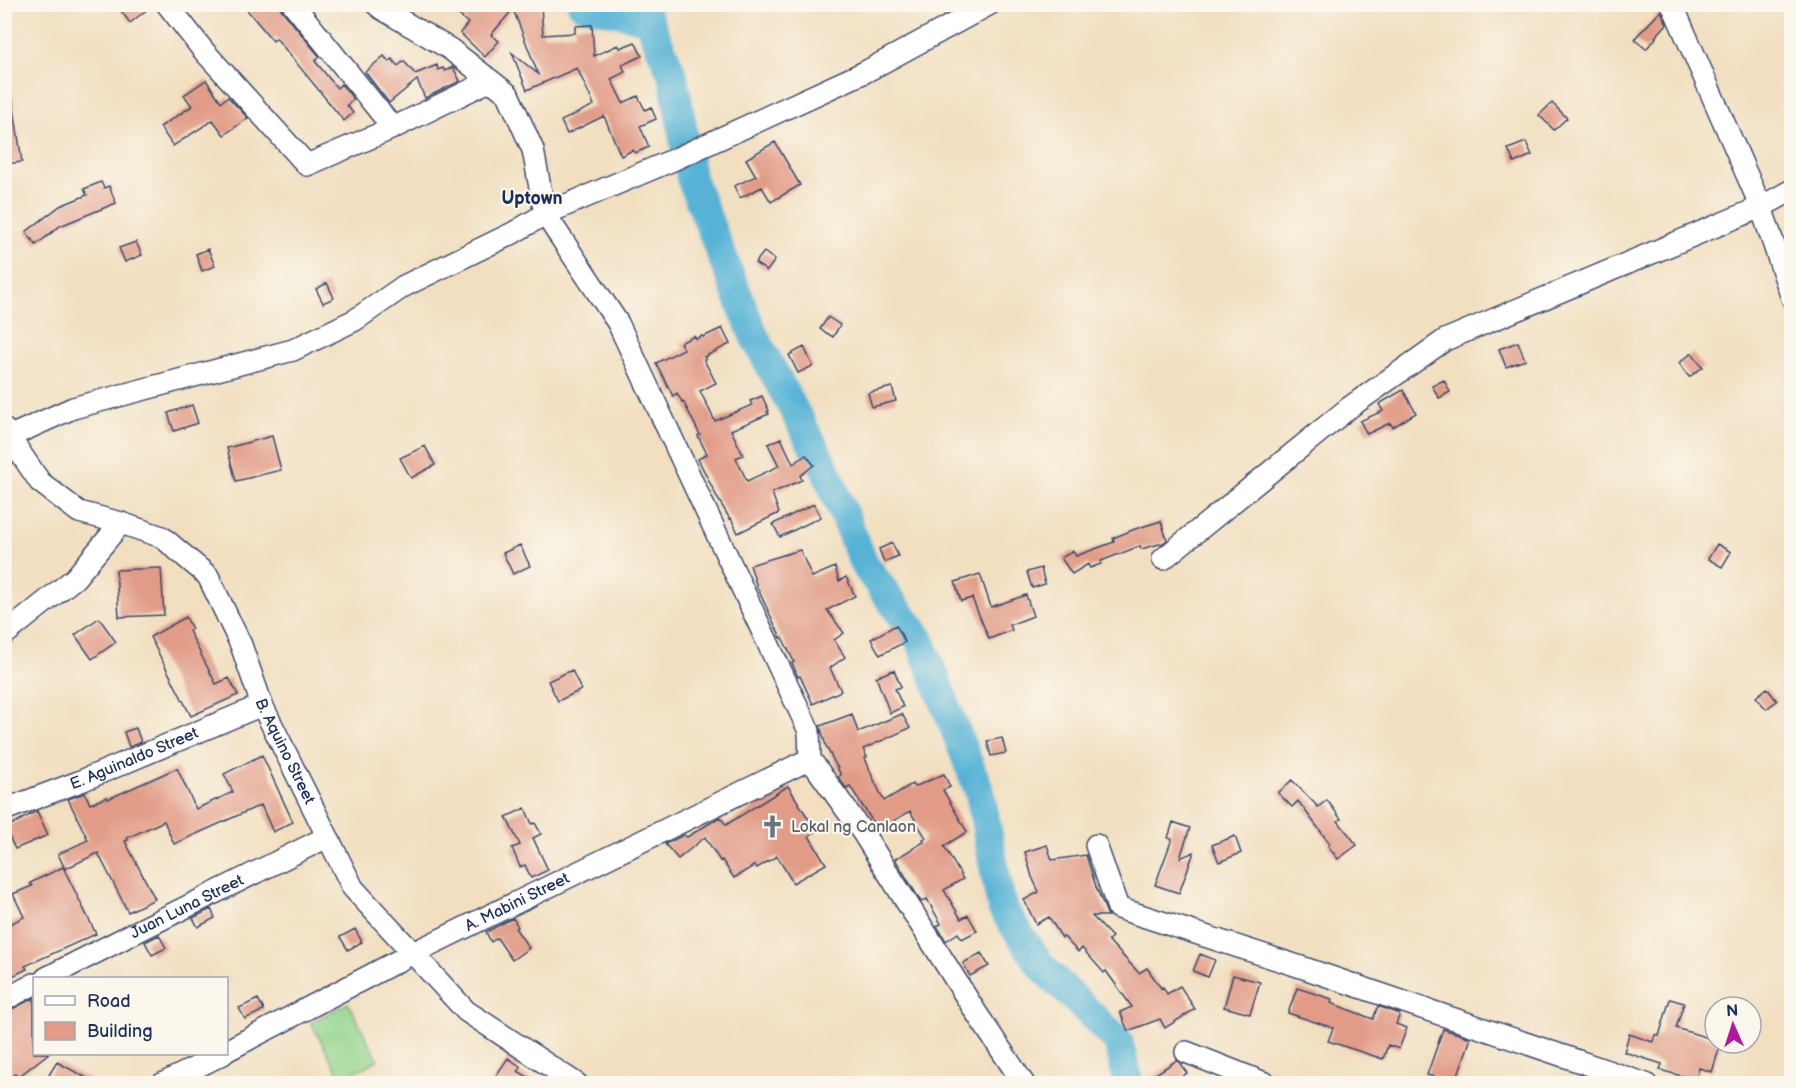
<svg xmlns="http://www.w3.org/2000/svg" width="1796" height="1088" viewBox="0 0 1796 1088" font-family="'Balsamiq Sans',sans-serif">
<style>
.green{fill:#93d48b;stroke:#578274;stroke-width:1.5}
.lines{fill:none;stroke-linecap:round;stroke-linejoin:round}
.river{stroke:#57b3d5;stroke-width:30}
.building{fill:#e19b86}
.minor-casing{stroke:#3b496d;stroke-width:24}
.minor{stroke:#fff;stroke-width:21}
.labels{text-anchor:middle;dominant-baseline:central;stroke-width:4.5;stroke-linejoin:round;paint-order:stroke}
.street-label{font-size:16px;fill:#1b2f5e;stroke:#fbf7ec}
.worship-label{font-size:16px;fill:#5b616d;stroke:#fbf7ec;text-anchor:start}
.neighbourhood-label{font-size:18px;font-weight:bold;fill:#1b2f5e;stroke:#fbf7ec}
</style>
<rect width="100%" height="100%" fill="#fbf7ec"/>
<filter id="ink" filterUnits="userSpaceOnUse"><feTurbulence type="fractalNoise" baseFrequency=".0167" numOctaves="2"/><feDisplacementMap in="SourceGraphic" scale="12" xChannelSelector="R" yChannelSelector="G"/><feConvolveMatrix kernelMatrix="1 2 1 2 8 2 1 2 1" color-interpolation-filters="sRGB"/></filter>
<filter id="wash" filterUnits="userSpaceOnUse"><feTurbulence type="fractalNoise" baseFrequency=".008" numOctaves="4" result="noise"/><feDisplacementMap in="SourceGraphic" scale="24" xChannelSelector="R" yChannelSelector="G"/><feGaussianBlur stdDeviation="1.35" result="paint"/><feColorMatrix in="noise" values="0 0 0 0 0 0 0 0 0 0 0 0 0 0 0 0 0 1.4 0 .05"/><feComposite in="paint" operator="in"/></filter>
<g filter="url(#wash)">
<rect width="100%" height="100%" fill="#f1dfc0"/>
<path class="green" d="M 348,1003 L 378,1060 L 341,1079 L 311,1022 Z"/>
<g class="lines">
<path class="river" d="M 582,4 L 648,19 L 673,76 L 691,178 L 754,336 L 824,466 L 864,564 L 920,640 L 980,793 L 1002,908 L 1041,966 L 1118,1041 L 1129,1084"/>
</g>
<g id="blocks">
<path class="building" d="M 116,4 L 154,4 L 130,23 Z
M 242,4 L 277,4 L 320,57 L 315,61 L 337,88 L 341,84 L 354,99 L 347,105 L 353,113 L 344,121 L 276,38 L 273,41 Z
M 446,4 L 541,4 L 543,35 L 575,33 L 575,26 L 592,25 L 594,56 L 618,45 L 620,48 L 635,42 L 642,56 L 622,65 L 625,72 L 611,79 L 623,103 L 638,96 L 645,110 L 651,107 L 656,119 L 640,126 L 649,147 L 635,153 L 633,150 L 621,156 L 604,116 L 567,134 L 561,121 L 594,105 L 577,68 L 527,90 L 512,53 L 538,74 L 513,9 L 491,35 L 499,41 L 485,57 L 460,33 L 468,23 Z
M 1661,11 L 1667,24 L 1655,37 L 1656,38 L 1646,49 L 1635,40 L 1636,37 Z
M 384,56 L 389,62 L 392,59 L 398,66 L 404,61 L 415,74 L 437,65 L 438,70 L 443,68 L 445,71 L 453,67 L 460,81 L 425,98 L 417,80 L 389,103 L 365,72 Z
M 206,80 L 221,102 L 228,97 L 248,118 L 224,135 L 213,120 L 173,146 L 160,127 L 192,106 L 184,95 Z
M 12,96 L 22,162 L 4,164 L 4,97 Z
M 1552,103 L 1567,118 L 1554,130 L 1539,115 Z
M 775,142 L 800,185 L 771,202 L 762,187 L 740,198 L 734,186 L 756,176 L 746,159 Z
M 1526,142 L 1532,155 L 1514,163 L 1508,149 Z
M 101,182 L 104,188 L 109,186 L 116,203 L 60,226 L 36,245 L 26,232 L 60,206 L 87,195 L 84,189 Z
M 136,242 L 142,255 L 125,262 L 119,248 Z
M 208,249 L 215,266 L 202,271 L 196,254 Z
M 764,252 L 775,260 L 767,271 L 755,263 Z
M 327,283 L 334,298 L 323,303 L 316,289 Z
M 828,317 L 840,325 L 833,337 L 820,329 Z
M 722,328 L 730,344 L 704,357 L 706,359 L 704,360 L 716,383 L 700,391 L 715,421 L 752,405 L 750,401 L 762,396 L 769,411 L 767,412 L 769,414 L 731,430 L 743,455 L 736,458 L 747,481 L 779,466 L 768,444 L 781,438 L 793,464 L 806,455 L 814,465 L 800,476 L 802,480 L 772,493 L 779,513 L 738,533 L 731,518 L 730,519 L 718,499 L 698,459 L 707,454 L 698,436 L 700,435 L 683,401 L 682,402 L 677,393 L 673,396 L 656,363 L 684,349 L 680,343 L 694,336 L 696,339 L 702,336 L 703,337 Z
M 1518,342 L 1525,360 L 1506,367 L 1499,349 Z
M 804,347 L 813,366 L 798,373 L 789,355 Z
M 1692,353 L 1703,367 L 1689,377 L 1679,363 Z
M 1444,380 L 1450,392 L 1439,398 L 1432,386 Z
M 892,387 L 896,401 L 872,407 L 868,393 Z
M 1403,390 L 1416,413 L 1393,427 L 1390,423 L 1367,434 L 1360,421 L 1383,411 L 1379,404 Z
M 192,405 L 198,423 L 174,431 L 168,413 Z
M 272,436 L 281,470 L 236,481 L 227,448 Z
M 425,446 L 435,465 L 411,478 L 400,458 Z
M 814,504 L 821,517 L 780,537 L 773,524 Z
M 1161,521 L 1167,540 L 1163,543 L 1141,549 L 1140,546 L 1101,561 L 1101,564 L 1090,568 L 1088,564 L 1072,574 L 1061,558 L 1073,551 L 1076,556 L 1114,542 L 1113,538 L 1135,529 Z
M 892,543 L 898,556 L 884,562 L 879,549 Z
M 1717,544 L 1731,552 L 1722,567 L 1708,559 Z
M 520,545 L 530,566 L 513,574 L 503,553 Z
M 800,550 L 812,577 L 835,567 L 839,581 L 846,577 L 855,596 L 827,610 L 844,633 L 834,640 L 845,657 L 830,668 L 841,691 L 813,704 L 800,676 L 798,677 L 792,663 L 794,662 L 782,637 L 781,638 L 757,587 L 750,565 Z
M 161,568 L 164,615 L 119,617 L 116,570 Z
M 1041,568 L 1045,584 L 1032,588 L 1027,572 Z
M 980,574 L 991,607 L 1026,595 L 1033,616 L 1010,625 L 1012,630 L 989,639 L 972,598 L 961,601 L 955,582 Z
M 186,617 L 192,629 L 189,631 L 216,684 L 229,678 L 238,695 L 191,716 L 150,637 Z
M 99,618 L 116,642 L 92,659 L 75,635 Z
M 896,625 L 905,642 L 880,655 L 871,639 Z
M 572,670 L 581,690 L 558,701 L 548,681 Z
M 894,670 L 901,687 L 895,689 L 903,707 L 890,713 L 876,677 Z
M 1767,688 L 1777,701 L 1766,709 L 1756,697 Z
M 852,714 L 858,732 L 902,714 L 910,728 L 863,749 L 867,757 L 865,758 L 872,776 L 884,801 L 912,784 L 914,787 L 944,774 L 950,787 L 943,790 L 967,832 L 944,846 L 963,879 L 944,890 L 961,919 L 968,915 L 977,931 L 962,939 L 958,933 L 946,941 L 937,926 L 941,924 L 927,899 L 921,902 L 895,859 L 924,842 L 923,839 L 926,838 L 910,811 L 878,830 L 850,786 L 846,788 L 838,777 L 841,775 L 826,746 L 820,726 Z
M 136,728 L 141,742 L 129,747 L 124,732 Z
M 1002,738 L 1006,753 L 991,756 L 987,741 Z
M 262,755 L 293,822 L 273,832 L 261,805 L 174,844 L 164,821 L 127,838 L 128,840 L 125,841 L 155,899 L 128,912 L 98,853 L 65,869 L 58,854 L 88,840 L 68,799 L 85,793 L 90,804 L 107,797 L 108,799 L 177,768 L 196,809 L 233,792 L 224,774 Z
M 1292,780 L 1318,807 L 1327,800 L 1341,819 L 1338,821 L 1357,845 L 1338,859 L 1328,846 L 1330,844 L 1298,801 L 1292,807 L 1278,793 Z
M 788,786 L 816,831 L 809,836 L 826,864 L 793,883 L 777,856 L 757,868 L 755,865 L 734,878 L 722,860 L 720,861 L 705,837 L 678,859 L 665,844 L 684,835 L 687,837 L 720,817 L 726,825 Z
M 525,808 L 532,824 L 535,823 L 541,834 L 533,838 L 548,870 L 531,878 L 525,865 L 520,867 L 512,848 L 520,845 L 506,817 Z
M 37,811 L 48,835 L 15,849 L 5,828 Z
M 1173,822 L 1190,828 L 1180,858 L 1194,852 L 1179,893 L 1155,885 L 1172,839 L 1168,838 Z
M 1235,836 L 1241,853 L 1219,862 L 1212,845 Z
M 1047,845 L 1052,860 L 1086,855 L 1096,887 L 1108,916 L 1092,916 L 1112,937 L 1108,940 L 1139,973 L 1147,968 L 1161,988 L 1163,987 L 1167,994 L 1180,986 L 1195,1009 L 1165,1028 L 1160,1019 L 1128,1031 L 1120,1012 L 1132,1007 L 1106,971 L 1104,973 L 1082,948 L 1078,952 L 1064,937 L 1062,938 L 1049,917 L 1036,924 L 1024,900 L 1039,892 L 1032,877 L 1025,852 Z
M 63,867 L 96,934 L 25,966 L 27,969 L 4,980 L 4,927 L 24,917 L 13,894 L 32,886 L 30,883 Z
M 211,909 L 215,918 L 198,927 L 193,918 Z
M 513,918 L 518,927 L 515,928 L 529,948 L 512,960 L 497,938 L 491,942 L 486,932 Z
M 355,929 L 362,942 L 348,950 L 340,937 Z
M 159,935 L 166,948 L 152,955 L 145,942 Z
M 981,953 L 989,966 L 970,976 L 963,963 Z
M 1200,954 L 1215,960 L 1208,977 L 1193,971 Z
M 1233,975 L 1260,982 L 1250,1014 L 1224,1007 Z
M 1297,988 L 1332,999 L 1331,1003 L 1373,1019 L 1378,1006 L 1400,1014 L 1396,1024 L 1407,1028 L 1399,1049 L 1388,1045 L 1383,1059 L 1328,1041 L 1333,1028 L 1288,1013 Z
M 34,998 L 34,1053 L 49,1053 L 18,1077 L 15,1074 L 4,1082 L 4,1013 Z
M 258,999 L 264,1010 L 245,1019 L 239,1008 Z
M 1670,999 L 1684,1003 L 1676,1028 L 1715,1040 L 1715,1043 L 1721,1043 L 1712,1072 L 1699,1068 L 1696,1080 L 1660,1070 L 1662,1064 L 1624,1052 L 1629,1034 L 1653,1042 L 1655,1035 L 1659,1036 Z
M 1443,1029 L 1471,1038 L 1455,1083 L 1427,1075 Z
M 508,1058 L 521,1067 L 518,1071 L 538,1083 L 491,1083 Z
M 1177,1060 L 1187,1073 L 1181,1077 L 1186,1083 L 1142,1083 Z
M 57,1062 L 96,1083 L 44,1083 Z"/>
</g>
</g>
<g filter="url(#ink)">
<use href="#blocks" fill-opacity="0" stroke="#3b496d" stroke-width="1.5"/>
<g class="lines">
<defs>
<g id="minor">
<path d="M 167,4 L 203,50 L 307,165 L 393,128 L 489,81"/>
<path d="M 293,4 L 393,128"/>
<path d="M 376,4 L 382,9 L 450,49 L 508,94 L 533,150 L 545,214 L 618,323 L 809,731 L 810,759 L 863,833 L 977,1014 L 1024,1084"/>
<path d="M 1672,4 L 1761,207 L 1792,298"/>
<path id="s1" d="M 4,429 L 40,482 L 79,512 L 121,523 L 162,537 L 208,576 L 241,645 L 262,705 L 353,888 L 466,1011 L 577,1084"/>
<path d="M 4,439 L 73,408 L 293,350 L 355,320 L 404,286 L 513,233 L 545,214 L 673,160 L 865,72 L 990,4"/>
<path d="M 1163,559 L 1350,407 L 1445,340 L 1761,207 L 1792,190"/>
<path d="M 4,635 L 75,578 L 121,523"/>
<path id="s2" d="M 4,810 L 81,781 L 262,705"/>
<path d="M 1096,845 L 1118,908 L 1301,967 L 1646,1084"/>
<path id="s3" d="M 46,978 L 142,929 L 327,837"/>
<path d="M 4,1000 L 34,984"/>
<path id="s4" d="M 226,1051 L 413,953 L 810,759"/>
<path d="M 1186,1052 L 1267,1084"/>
<path d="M 162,1084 L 223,1054"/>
</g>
</defs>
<use href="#minor" class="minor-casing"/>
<use href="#minor" class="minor"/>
</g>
</g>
<defs>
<symbol id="church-bare" viewBox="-9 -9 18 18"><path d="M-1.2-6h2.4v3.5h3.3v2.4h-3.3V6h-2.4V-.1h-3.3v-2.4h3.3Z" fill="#6b7280" stroke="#fbf7ec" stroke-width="2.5" paint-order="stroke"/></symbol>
</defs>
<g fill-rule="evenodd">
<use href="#church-bare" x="756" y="810" width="33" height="33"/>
</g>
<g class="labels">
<g class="street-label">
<text stroke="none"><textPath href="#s1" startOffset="452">B. Aquino Street</textPath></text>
<text stroke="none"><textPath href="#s2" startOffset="140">E. Aguinaldo Street</textPath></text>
<text stroke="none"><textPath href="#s4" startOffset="327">A. Mabini Street</textPath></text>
<text stroke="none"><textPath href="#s3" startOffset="158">Juan Luna Street</textPath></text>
</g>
<g class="worship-label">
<text x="791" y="827">Lokal ng Canlaon</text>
</g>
<g class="neighbourhood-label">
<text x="532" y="198">Uptown</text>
</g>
</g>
<rect width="1796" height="1088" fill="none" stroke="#fbf7ec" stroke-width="24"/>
<rect x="33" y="977" width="195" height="78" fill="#fbf7ec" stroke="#a1a7b3" stroke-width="1.5"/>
<rect x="45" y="996" width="30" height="9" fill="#ffffff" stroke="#a1a7b3" stroke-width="1.5"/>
<text x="87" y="1007" font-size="18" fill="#1b2f5e">Road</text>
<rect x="45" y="1022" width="30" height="18" fill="#e19b86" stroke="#a1a7b3" stroke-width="1.5"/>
<text x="87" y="1037" font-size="18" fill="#1b2f5e">Building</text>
<g transform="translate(1733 1025) rotate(357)"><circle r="28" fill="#fbf7ec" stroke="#a1a7b3" stroke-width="1.5"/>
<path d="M0-4.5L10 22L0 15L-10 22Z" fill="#b5179e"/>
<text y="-9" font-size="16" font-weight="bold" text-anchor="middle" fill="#1b2f5e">N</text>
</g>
</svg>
